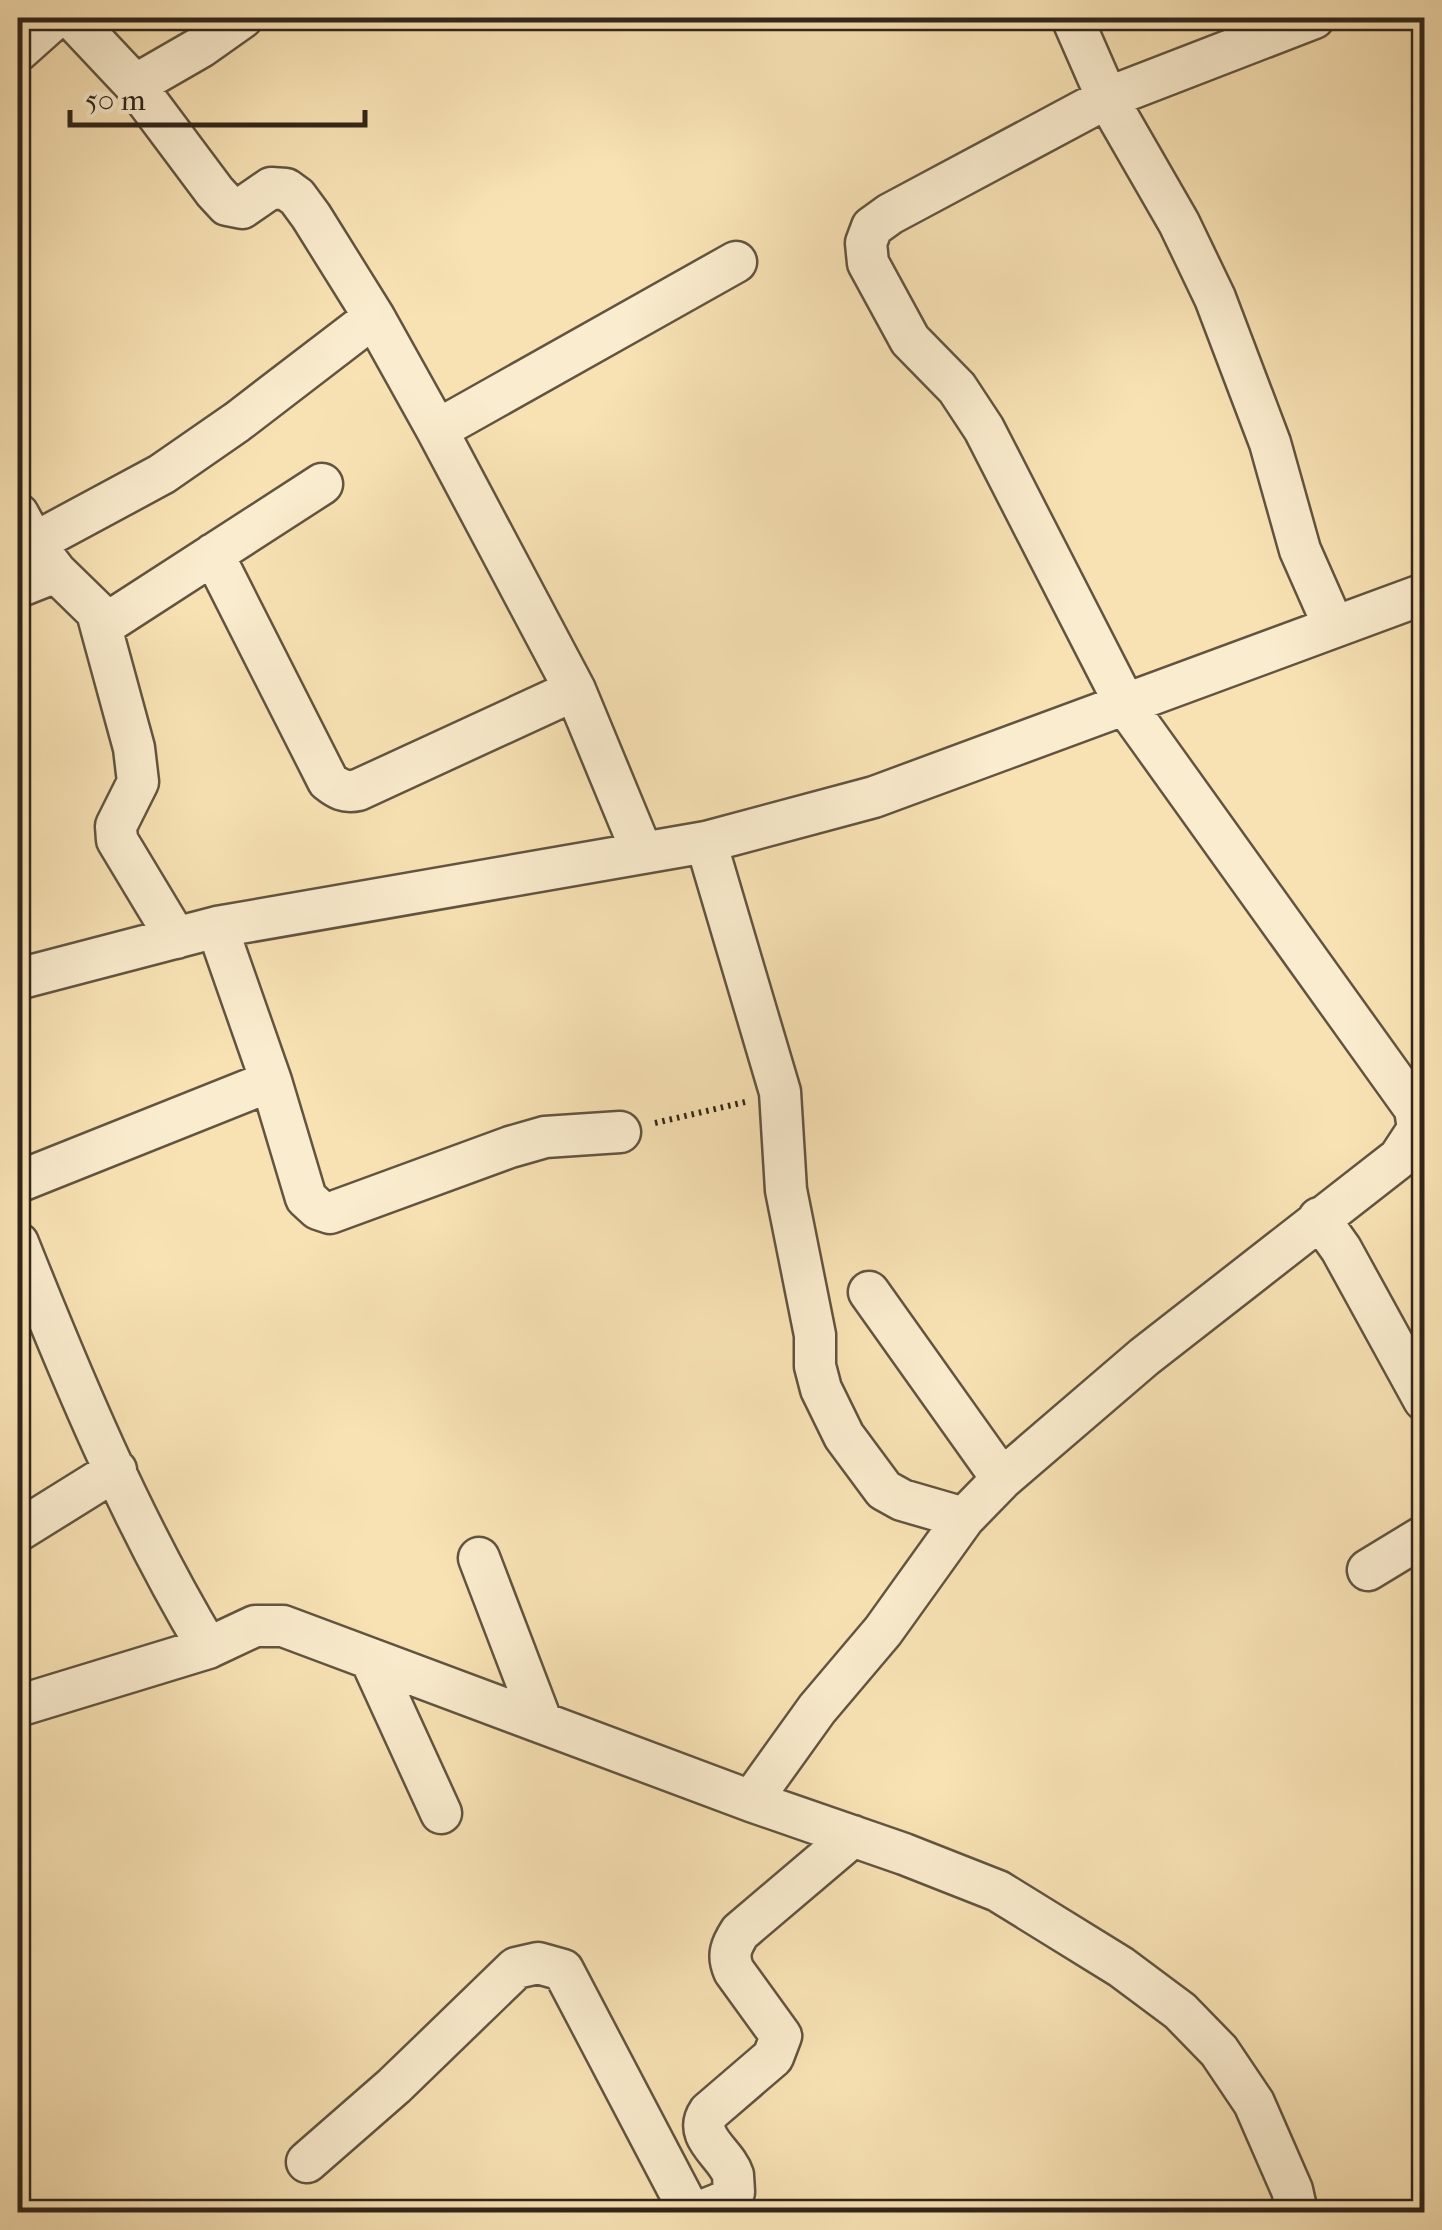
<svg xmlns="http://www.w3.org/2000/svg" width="1442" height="2230" viewBox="0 0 1442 2230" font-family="'IM FELL French Canon',serif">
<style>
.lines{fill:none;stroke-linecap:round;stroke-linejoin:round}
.minor-casing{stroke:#625440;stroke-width:45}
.path{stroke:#30251a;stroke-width:6;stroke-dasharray:2.5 5;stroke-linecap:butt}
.minor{stroke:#faecce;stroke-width:40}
</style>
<rect width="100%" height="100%" fill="#f8e2b4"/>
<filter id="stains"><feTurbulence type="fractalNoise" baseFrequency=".002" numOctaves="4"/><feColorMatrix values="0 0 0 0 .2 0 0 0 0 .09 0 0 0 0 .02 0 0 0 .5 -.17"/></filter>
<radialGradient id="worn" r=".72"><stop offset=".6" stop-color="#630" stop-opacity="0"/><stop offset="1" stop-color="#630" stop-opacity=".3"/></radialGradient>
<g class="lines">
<defs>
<path id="minor" d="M 72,18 L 135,85 L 215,192 L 227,205 L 242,208 L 271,188 L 286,189 L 297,197 L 311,216 L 374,317 L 437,430 L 575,690 L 642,852
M 1072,18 L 1107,98 L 1179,223 L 1215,298 L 1270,443 L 1300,550 L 1334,627
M 18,51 L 55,18
M 135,85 L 201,47 L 242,18
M 437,430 L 736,262
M 18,514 L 34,543 L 56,572 L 97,612 L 101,627 L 134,748 L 138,782 L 116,826 L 117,840 L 176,938
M 34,543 L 162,474 L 237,422 L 374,317
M 213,554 L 328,781 C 338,789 345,793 358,790 L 575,690
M 18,587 L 56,572
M 101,627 L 322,484
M 706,842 L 780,1092 L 786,1190 L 815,1335 L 815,1366 L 821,1389 L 844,1436 L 884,1490 L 902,1500 L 964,1518
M 217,927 L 271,1081 L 306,1198 L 318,1209 L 330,1213 L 510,1147 L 545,1137 L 620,1132
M 18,979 L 217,927 L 706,842 L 874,797 L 1424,594
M 18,1182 L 271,1081
M 1319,1218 L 1341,1249 L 1424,1400
M 18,1243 C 73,1381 131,1520 208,1648
M 869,1292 L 1002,1479
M 18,1531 L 116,1470
M 479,1558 L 542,1723
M 1368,1570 L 1424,1536
M 371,1660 L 441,1813
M 18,1706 L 208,1648 L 255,1626 L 283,1626 L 751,1801 L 904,1854 L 998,1891 L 1121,1967 L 1180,2011 L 1219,2051 L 1254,2103 L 1292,2190 L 1297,2212
M 751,1801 L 817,1709 L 883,1631 L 964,1518 L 1002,1479 L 1144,1357 L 1399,1158 L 1418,1129 L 1415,1109 L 1126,706 L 984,429 L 957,388 L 910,340 L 868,263 L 866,243 L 872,227 L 890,214 L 1107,98 L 1314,18
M 307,2162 L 394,2086 L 516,1968 L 538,1963 L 563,1970 L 690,2212
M 699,2212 L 726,2201 L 734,2192 C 734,2191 733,2176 733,2175 C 726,2153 692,2137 709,2112 L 773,2057 L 781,2036 L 734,1971 C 727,1955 731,1946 740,1932 L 853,1836"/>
</defs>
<use href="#minor" class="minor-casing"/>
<path class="path" d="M 655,1123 L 745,1102"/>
<use href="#minor" class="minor"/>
</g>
<rect width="1442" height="2230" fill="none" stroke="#f8e2b4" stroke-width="60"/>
<rect x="20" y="20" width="1402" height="2190" fill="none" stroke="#30251a" stroke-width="5"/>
<rect x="30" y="30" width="1382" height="2170" fill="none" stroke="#30251a" stroke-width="2.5"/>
<path d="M70 110v15h295v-15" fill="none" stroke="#30251a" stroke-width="5"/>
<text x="85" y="110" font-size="30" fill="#30251a" stroke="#faecce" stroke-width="8" paint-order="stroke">50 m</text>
<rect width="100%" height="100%" filter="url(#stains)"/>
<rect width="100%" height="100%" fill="url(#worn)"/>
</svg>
